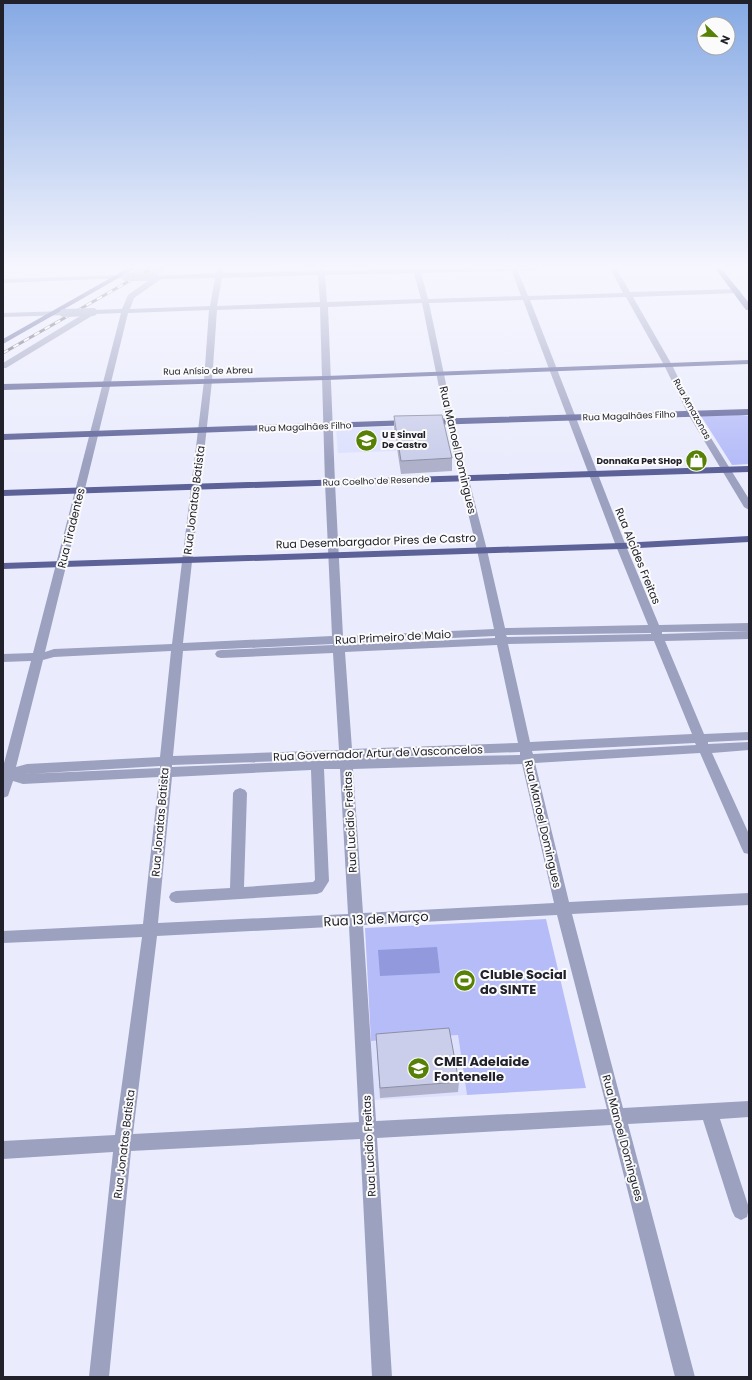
<svg xmlns="http://www.w3.org/2000/svg" width="752" height="1380" viewBox="0 0 752 1380" font-family="Poppins,sans-serif">
<style>
.built{fill:#dde1fd}
.green{fill:#b5bcf8}
.water{fill:#9299dd}
.lines{fill:none;stroke-linecap:round;stroke-linejoin:round}
.minor{fill:#9da1c0;fill-rule:evenodd}
.major{fill:#5c6197;fill-rule:evenodd}
.rail-casing{stroke:#51525e;stroke-width:3}
.rail{stroke:#fbfbfb;stroke-width:2;stroke-dasharray:6;stroke-linecap:butt}
.minor-bridge{stroke:#9da1c0;stroke-width:8}
.wall{fill:#aeb1c9}
.building{fill:#caceea;stroke:#8d90a4}
.labels{text-anchor:middle;dominant-baseline:central;stroke-width:4;stroke-linejoin:round;paint-order:stroke}
.far-street-label{font-size:9px;fill:#20212b;stroke:#fbfbfb}
.far-poi-label{font-size:9px;font-weight:bold;fill:#20212b;stroke:#fbfbfb;text-anchor:start}
.street-label{font-size:11px;fill:#20212b;stroke:#fbfbfb}
.near-street-label{font-size:13px;fill:#20212b;stroke:#fbfbfb}
.near-poi-label{font-size:13px;font-weight:bold;fill:#20212b;stroke:#fbfbfb;text-anchor:start}
</style>
<rect width="100%" height="100%" fill="#eaecfd"/>
<path class="built" d="M 392,427 L 396,451 L 338,453 L 336,428 Z
M 458,1035 L 467,1095 L 374,1100 L 371,1041 Z"/>
<path class="green" d="M 140,268 L 170,268 L 159,274 L 129,274 Z
M 739,415 L 749,416 L 749,464 L 732,465 L 701,416 Z
M 546,919 L 586,1088 L 467,1095 L 458,1035 L 371,1041 L 365,928 Z"/>
<path class="water" d="M 437,947 L 440,973 L 380,976 L 378,950 Z"/>
<g class="lines">
<path class="minor" d="M 217,268 L 223,268 L 223,273 L 318,271 L 318,268 L 324,268 L 325,271 L 413,268 L 540,268 L 537,270 L 518,271 L 528,296 L 623,293 L 610,268 L 616,268 L 630,292 L 737,289 L 741,291 L 737,293 L 633,297 L 672,365 L 696,414 L 749,499 L 749,510 L 744,507 L 688,414 L 664,365 L 626,297 L 530,300 L 626,546 L 659,625 L 749,623 L 749,631 L 662,632 L 662,634 L 749,631 L 749,639 L 665,641 L 704,734 L 749,732 L 749,740 L 708,742 L 708,744 L 749,742 L 749,750 L 712,753 L 749,834 L 749,854 L 744,853 L 742,849 L 700,753 L 535,763 L 569,902 L 749,893 L 749,905 L 572,914 L 623,1108 L 749,1101 L 749,1117 L 720,1119 L 749,1208 L 747,1217 L 741,1220 L 735,1217 L 732,1211 L 703,1120 L 628,1124 L 695,1377 L 675,1377 L 611,1125 L 377,1138 L 392,1377 L 372,1377 L 360,1139 L 131,1151 L 109,1377 L 89,1377 L 113,1152 L 3,1159 L 3,1141 L 115,1135 L 142,937 L 3,943 L 3,931 L 143,924 L 159,777 L 23,784 L 13,781 L 8,796 L 3,798 L 3,767 L 31,661 L 3,662 L 3,654 L 33,653 L 121,313 L 95,314 L 6,368 L 3,368 L 3,363 L 90,310 L 122,309 L 128,295 L 152,278 L 153,276 L 216,273 ZM 512,271 L 521,296 L 428,299 L 421,273 ZM 414,273 L 421,299 L 327,302 L 325,275 ZM 318,275 L 320,302 L 217,306 L 222,278 ZM 215,278 L 210,306 L 130,309 L 134,298 L 161,279 ZM 523,300 L 616,546 L 648,625 L 505,628 L 487,550 L 454,422 L 429,303 ZM 422,303 L 446,422 L 477,550 L 494,629 L 343,636 L 335,483 L 328,307 ZM 320,307 L 325,483 L 332,636 L 183,643 L 212,381 L 217,310 ZM 209,310 L 204,381 L 172,644 L 54,649 L 45,652 L 128,313 ZM 651,633 L 651,634 L 507,637 L 506,635 ZM 495,636 L 495,638 L 344,645 L 344,643 ZM 654,641 L 692,734 L 530,742 L 508,644 ZM 333,644 L 333,645 L 221,650 L 217,651 L 215,654 L 217,657 L 221,658 L 333,653 L 339,750 L 173,756 L 183,651 ZM 497,645 L 518,743 L 352,749 L 345,652 ZM 171,651 L 160,757 L 27,764 L 16,767 L 43,660 L 54,657 ZM 695,743 L 696,745 L 533,754 L 532,751 ZM 520,752 L 520,755 L 353,758 ZM 340,759 L 340,760 L 172,767 L 172,765 ZM 522,764 L 554,903 L 363,913 L 353,769 ZM 160,766 L 160,768 L 25,774 L 27,774 ZM 324,769 L 340,769 L 348,914 L 158,923 L 172,777 L 311,770 L 315,880 L 313,882 L 244,887 L 247,793 L 245,790 L 240,788 L 235,790 L 233,793 L 230,888 L 176,891 L 171,893 L 169,897 L 171,901 L 176,903 L 317,894 L 322,892 L 329,881 ZM 557,915 L 607,1109 L 376,1121 L 363,925 ZM 349,926 L 359,1122 L 133,1134 L 157,936 Z
M 126,275 L 130,277 L 128,278 L 3,283 L 3,279 Z
M 64,311 L 67,311 L 67,315 L 3,317 L 3,313 Z"/>
<path class="major" d="M 128,268 L 136,268 L 3,344 L 3,339 Z
M 715,268 L 721,268 L 749,303 L 749,310 L 746,310 Z
M 749,360 L 749,364 L 326,380 L 3,390 L 3,384 L 326,376 Z
M 749,409 L 749,415 L 428,425 L 424,422 L 428,419 Z
M 410,420 L 414,423 L 413,425 L 3,440 L 3,434 Z
M 749,466 L 749,472 L 3,496 L 3,490 Z
M 749,536 L 749,542 L 621,549 L 3,569 L 3,563 L 621,543 Z"/>
<defs>
<path id="rail" d="M 3,353 L 152,268"/>
</defs>
<use href="#rail" class="rail-casing"/>
<use href="#rail" class="rail"/>
<path class="minor-bridge" d="M 126,277 L 155,277
M 64,313 L 93,312"/>
</g>
<path class="wall" d="M 394,416 L 452,458 L 452,471 L 401,474 L 394,429 Z
M 376,1034 L 459,1082 L 458,1092 L 380,1098 Z"/>
<path class="building" d="M 442,415 L 452,458 L 401,461 L 394,416 Z
M 449,1028 L 459,1082 L 380,1088 L 376,1034 Z"/>
<linearGradient id="sky" x2="0" y2="1"><stop stop-color="#85a9e4"/><stop offset="0.58" stop-color="#f6f6fe"/><stop offset="1" stop-color="#f6f6fe" stop-opacity="0"/></linearGradient>
<rect width="752" height="461" fill="url(#sky)"/>
<defs>
<symbol id="school-disc" viewBox="-11 -11 22 22"><circle r="9.5" fill="#578106" stroke="#fbfbfb"/><path d="M0-5L7-2L0 1L-7-2ZM-4 1L0 2.5L4 1V4Q0 6-4 4Z" fill="#fff"/></symbol>
<symbol id="shop-disc" viewBox="-11 -11 22 22"><circle r="9.5" fill="#578106" stroke="#fbfbfb"/><path d="M-5-2.5h2.3a2.7 3.5 0 0 1 5.4 0H5L5.5 6h-11ZM-1.5-2.5h3a1.5 2.3 0 0 0-3 0Z" fill="#fff"/></symbol>
<symbol id="stadium-disc" viewBox="-11 -11 22 22"><circle r="9.5" fill="#578106" stroke="#fbfbfb"/><path d="M0-5a6.5 5 0 1 0 0 10a6.5 5 0 1 0 0-10ZM-3.5-1.8h7v3.6h-7Z" fill="#fff"/></symbol>
</defs>
<g fill-rule="evenodd">
<use href="#school-disc" x="354" y="428" width="25" height="25"/>
<use href="#shop-disc" x="684" y="448" width="25" height="25"/>
<use href="#stadium-disc" x="452" y="968" width="25" height="25"/>
<use href="#school-disc" x="406" y="1056" width="25" height="25"/>
</g>
<g class="labels">
<g class="far-street-label">
<text transform="translate(208 371) rotate(-1)">Rua Anísio de Abreu</text>
<text transform="translate(692 409) rotate(61)">Rua Amazonas</text>
<text transform="translate(629 416) rotate(-2)">Rua Magalhães Filho</text>
<text transform="translate(305 427) rotate(-2)">Rua Magalhães Filho</text>
<text transform="translate(376 481) rotate(-2)">Rua Coelho de Resende</text>
</g>
<g class="far-poi-label">
<text x="382" y="435">U E Sinval<tspan x="382" dy="10">De Castro</tspan></text>
<text x="682" y="461" text-anchor="end">DonnaKa Pet SHop</text>
</g>
<g class="street-label">
<text transform="translate(458 450) rotate(77)">Rua Manoel Domingues</text>
<text transform="translate(194 500) rotate(-83)">Rua Jonatas Batista</text>
<text transform="translate(71 528) rotate(-76)">Rua Tiradentes</text>
<text transform="translate(376 541) rotate(-2)">Rua Desembargador Pires de Castro</text>
<text transform="translate(638 556) rotate(68)">Rua Alcides Freitas</text>
<text transform="translate(393 637) rotate(-3)">Rua Primeiro de Maio</text>
<text transform="translate(378 753) rotate(-2)">Rua Governador Artur de Vasconcelos</text>
<text transform="translate(160 822) rotate(-85)">Rua Jonatas Batista</text>
<text transform="translate(350 822) rotate(-93)">Rua Lucidio Freitas</text>
<text transform="translate(543 824) rotate(77)">Rua Manoel Domingues</text>
<text transform="translate(623 1138) rotate(75)">Rua Manoel Domingues</text>
<text transform="translate(124 1144) rotate(-83)">Rua Jonatas Batista</text>
<text transform="translate(369 1146) rotate(-93)">Rua Lucidio Freitas</text>
</g>
<g class="near-street-label">
<text transform="translate(376 919) rotate(-3)">Rua 13 de Março</text>
</g>
<g class="near-poi-label">
<text x="480" y="974">Cluble Social<tspan x="480" dy="15">do SINTE</tspan></text>
<text x="434" y="1061">CMEI Adelaide<tspan x="434" dy="15">Fontenelle</tspan></text>
</g>
</g>
<rect width="752" height="1380" fill="none" stroke="#20212b" stroke-width="8"/>
<g transform="translate(716 36) rotate(113)"><circle r="19" fill="#fbfbfb" stroke="#a3a4a8"/>
<path d="M0-3L7 15L0 10L-7 15Z" fill="#578106"/>
<text y="-6" font-size="11" font-weight="bold" text-anchor="middle" fill="#20212b">N</text>
</g>
</svg>
